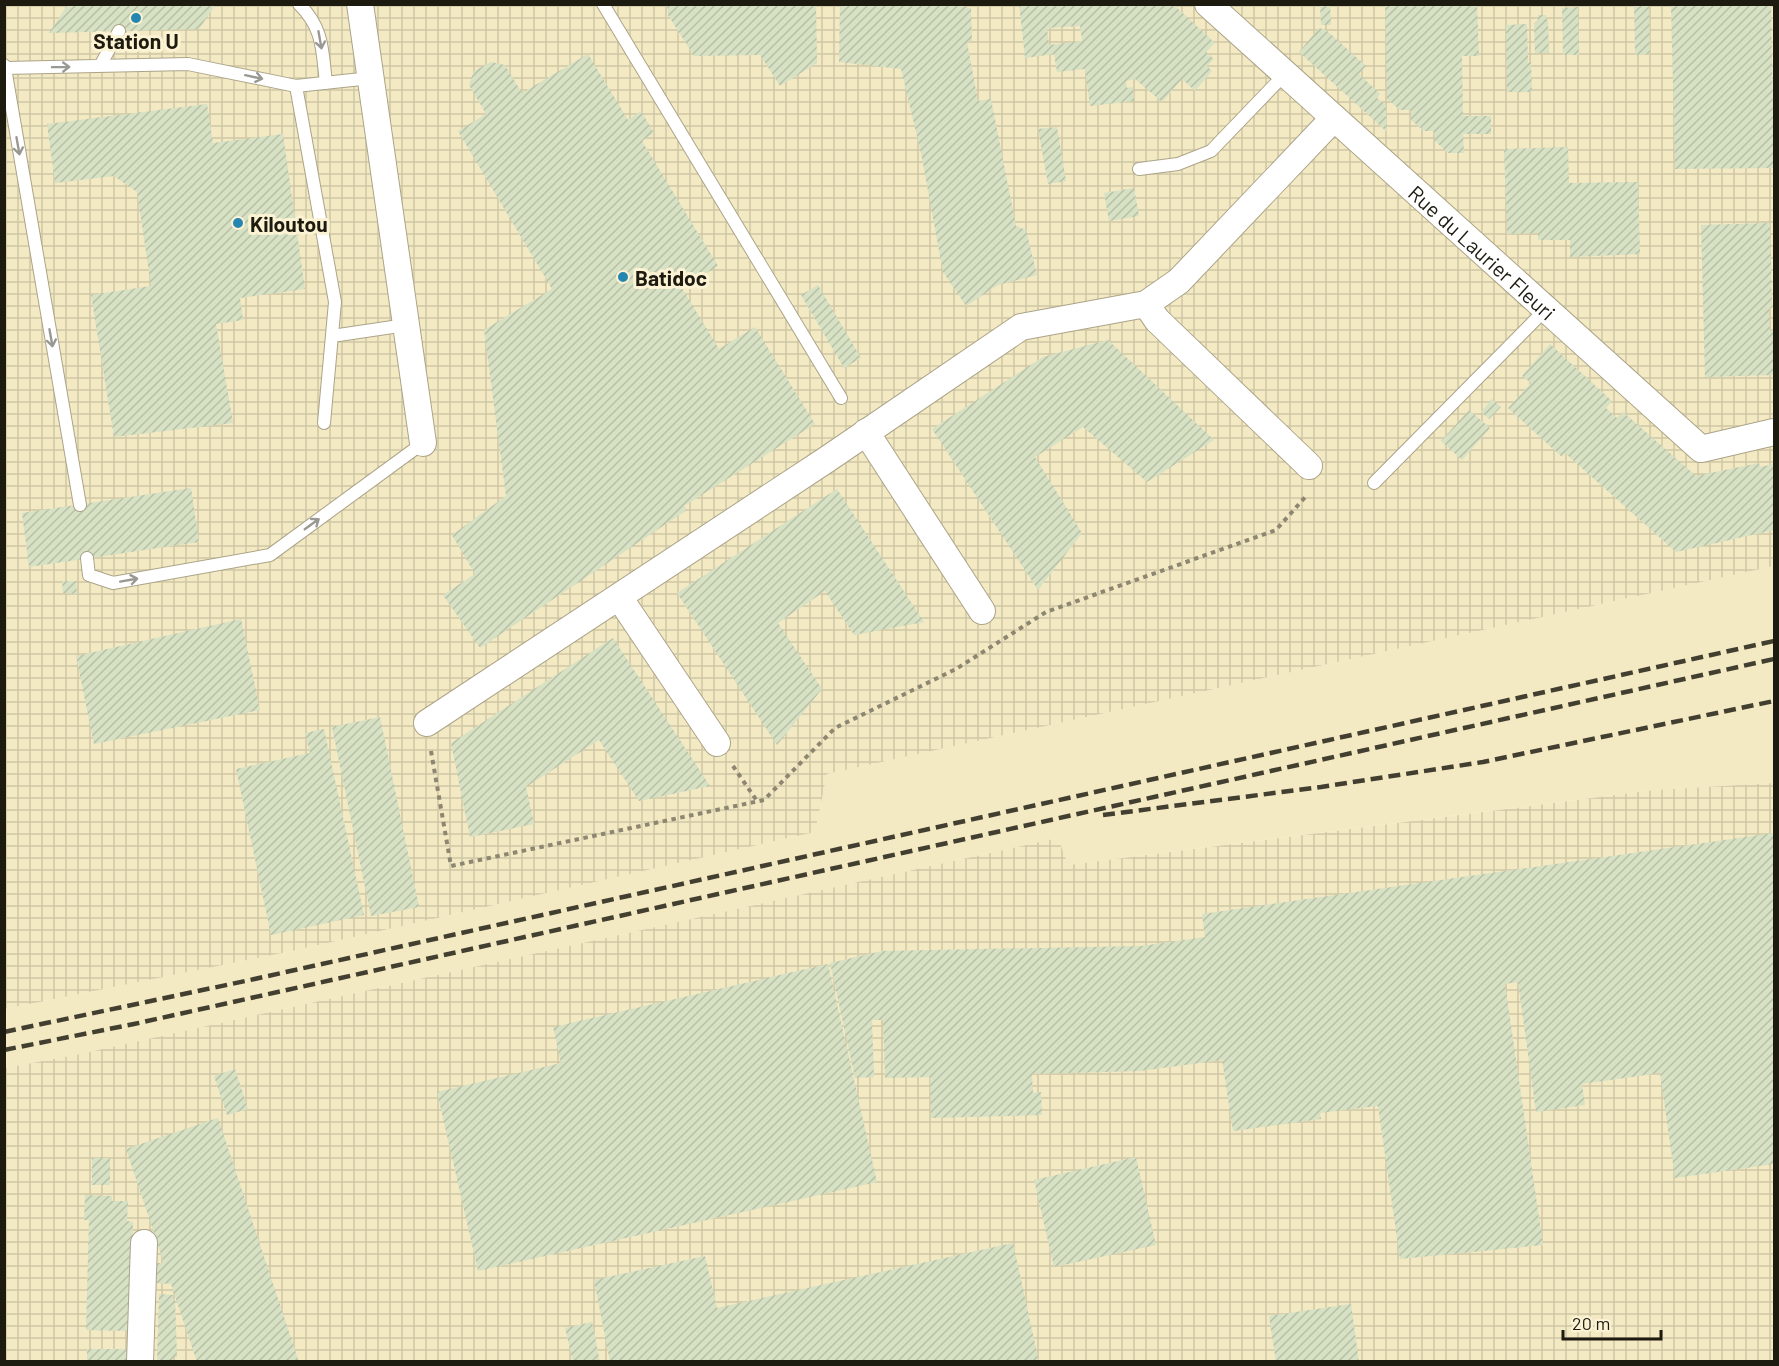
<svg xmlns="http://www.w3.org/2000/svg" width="1779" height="1366" viewBox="0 0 1779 1366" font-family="Barlow,sans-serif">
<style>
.built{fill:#f3e9c3}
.industrial{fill:url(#industrial-grid)}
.building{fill:url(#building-hatch);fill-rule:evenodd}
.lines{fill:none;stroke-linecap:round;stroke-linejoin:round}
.service-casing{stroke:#aca488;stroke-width:14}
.minor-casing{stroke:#aca488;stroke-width:28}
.path{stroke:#8d8772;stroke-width:4;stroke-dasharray:4.5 4.5;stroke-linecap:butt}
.service{stroke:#fff;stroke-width:12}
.minor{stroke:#fff;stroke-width:26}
.rail{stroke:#433f30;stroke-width:4.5;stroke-dasharray:12 6;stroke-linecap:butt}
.oneway{stroke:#999893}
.poi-dot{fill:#2686b2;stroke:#fbf3d4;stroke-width:2}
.labels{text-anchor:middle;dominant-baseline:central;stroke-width:6;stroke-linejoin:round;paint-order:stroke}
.poi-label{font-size:21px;font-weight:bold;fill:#1d1a0f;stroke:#fbf3d4;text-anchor:start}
.street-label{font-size:21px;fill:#1d1a0f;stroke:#fbf3d4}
</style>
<defs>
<pattern id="industrial-grid" width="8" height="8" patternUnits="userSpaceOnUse" patternTransform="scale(1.5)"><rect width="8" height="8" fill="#f3e9c3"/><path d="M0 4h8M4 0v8" fill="none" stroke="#d0c7a6"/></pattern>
<pattern id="building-hatch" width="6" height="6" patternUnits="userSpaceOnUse" patternTransform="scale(1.5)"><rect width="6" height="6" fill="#d7e1c4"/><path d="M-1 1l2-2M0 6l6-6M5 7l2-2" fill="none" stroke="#b8c0a7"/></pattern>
</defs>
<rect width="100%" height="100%" fill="#fbf3d4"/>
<path class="built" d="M 1774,566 L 1774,783 L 1654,790 L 1067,865 L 1058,838 L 80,1054 L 5,1068 L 5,1009 L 292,951 L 815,832 L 827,774 Z"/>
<path class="industrial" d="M 5,5 L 1774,5 L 1774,566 L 827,774 L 815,832 L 292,951 L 5,1009 Z
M 1774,783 L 1774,1361 L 5,1362 L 5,1068 L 80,1054 L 1058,838 L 1068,865 L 1654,790 Z"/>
<path class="building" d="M 68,4 L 216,4 L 199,29 L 49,33 Z
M 667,4 L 816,4 L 817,63 L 780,86 L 760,55 L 694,56 L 668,15 Z
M 840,4 L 966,4 L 966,8 L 971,8 L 972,41 L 967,42 L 978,101 L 991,99 L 1016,226 L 1026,230 L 1037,275 L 998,285 L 966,306 L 943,272 L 921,153 L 901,69 L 839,62 Z
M 1019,4 L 1173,4 L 1215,43 L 1206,52 L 1214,59 L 1207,66 L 1212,71 L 1195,91 L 1182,79 L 1162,102 L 1135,79 L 1126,81 L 1127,88 L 1133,87 L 1134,101 L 1090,106 L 1085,69 L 1057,72 L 1054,54 L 1025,58 ZM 1080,26 L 1082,41 L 1049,45 L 1047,28 Z
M 1320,4 L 1330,4 L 1331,25 L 1321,25 Z
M 1385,4 L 1477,4 L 1479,56 L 1462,56 L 1463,116 L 1491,116 L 1491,134 L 1463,134 L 1464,153 L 1448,153 L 1435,141 L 1434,131 L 1424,131 L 1411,120 L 1411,110 L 1400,110 L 1387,99 Z
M 1634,4 L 1649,4 L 1650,54 L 1635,55 Z
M 1671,4 L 1771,4 L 1774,168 L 1675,169 Z
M 1578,7 L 1579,55 L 1563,55 L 1562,8 Z
M 1538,15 L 1546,15 L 1546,19 L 1548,20 L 1549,53 L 1535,53 L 1534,24 L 1538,20 Z
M 1527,24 L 1528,63 L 1531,62 L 1532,92 L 1507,92 L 1506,25 Z
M 1319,28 L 1326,30 L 1366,66 L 1359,74 L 1380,94 L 1377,98 L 1386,105 L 1387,132 L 1299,52 Z
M 588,54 L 628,120 L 641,111 L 654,133 L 642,141 L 718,266 L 682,288 L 719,349 L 755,327 L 815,424 L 684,506 L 687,510 L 480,648 L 443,595 L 475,574 L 452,535 L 506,496 L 484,330 L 552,289 L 458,131 L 486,114 L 469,85 L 474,71 L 491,62 L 505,65 L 522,93 Z
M 207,104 L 213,143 L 283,134 L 305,289 L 240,298 L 243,320 L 216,324 L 233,423 L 114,437 L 91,295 L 151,286 L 137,192 L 114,176 L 55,183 L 47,124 Z
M 1057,127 L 1066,181 L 1048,184 L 1038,129 Z
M 1568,147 L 1569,183 L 1638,182 L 1640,254 L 1570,257 L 1570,240 L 1538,240 L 1538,233 L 1507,234 L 1504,149 Z
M 1134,188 L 1139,216 L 1109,221 L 1104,193 Z
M 1770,223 L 1772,308 L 1769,308 L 1770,331 L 1773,330 L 1774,375 L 1705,377 L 1701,225 Z
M 818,285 L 861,358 L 844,368 L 801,295 Z
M 1108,340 L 1214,440 L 1147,482 L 1083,427 L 1035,457 L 1082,533 L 1038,590 L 932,429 L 1043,357 Z
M 1550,344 L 1612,401 L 1606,408 L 1617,418 L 1623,412 L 1696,476 L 1759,463 L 1760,467 L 1774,464 L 1774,530 L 1676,552 L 1565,453 L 1562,457 L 1508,408 L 1531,383 L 1522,376 Z
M 1492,399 L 1501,407 L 1489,419 L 1481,412 Z
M 1469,410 L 1490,428 L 1462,460 L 1441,441 Z
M 191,488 L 199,542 L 29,567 L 22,513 Z
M 837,489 L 924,622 L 854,635 L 825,591 L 778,623 L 822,689 L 777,745 L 677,593 Z
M 62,581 L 76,581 L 77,594 L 63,593 Z
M 241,619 L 260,710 L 94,744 L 76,656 Z
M 613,638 L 710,786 L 639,801 L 599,740 L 526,787 L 534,824 L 470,837 L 451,743 Z
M 380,717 L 419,907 L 371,916 L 332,727 Z
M 324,729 L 364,915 L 271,935 L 236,769 L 310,753 L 305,733 Z
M 1774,833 L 1774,1164 L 1675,1178 L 1660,1073 L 1582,1084 L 1585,1105 L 1536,1112 L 1518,982 L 1505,984 L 1543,1245 L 1400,1259 L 1378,1106 L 1320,1113 L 1321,1119 L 1233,1131 L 1222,1060 L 1140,1071 L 1032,1074 L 1033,1093 L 1041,1092 L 1042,1115 L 931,1118 L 930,1077 L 885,1078 L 883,1020 L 872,1020 L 874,1077 L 855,1078 L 830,963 L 882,951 L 1141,946 L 1205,937 L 1202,914 Z
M 828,964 L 877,1182 L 478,1271 L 437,1092 L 561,1063 L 553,1027 Z
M 235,1069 L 248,1109 L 227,1115 L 214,1076 Z
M 218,1118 L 299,1362 L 197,1362 L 171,1284 L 155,1283 L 156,1263 L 164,1263 L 126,1149 Z
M 1136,1157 L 1156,1245 L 1054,1267 L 1034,1180 Z
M 92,1158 L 110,1158 L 110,1185 L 92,1185 Z
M 85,1195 L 112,1196 L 112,1201 L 128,1201 L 127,1221 L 133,1222 L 130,1331 L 86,1330 L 89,1220 L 84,1220 Z
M 1013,1243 L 1039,1362 L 610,1362 L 594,1280 L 705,1256 L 717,1308 Z
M 159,1294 L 173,1295 L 173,1299 L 175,1299 L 177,1357 L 173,1357 L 174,1362 L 157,1362 Z
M 1351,1304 L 1359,1362 L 1276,1362 L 1269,1316 Z
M 592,1322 L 600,1362 L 573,1362 L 565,1328 Z
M 87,1349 L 129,1349 L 129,1362 L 87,1362 Z"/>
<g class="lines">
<defs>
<path id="service" d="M 299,4 C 324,29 322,50 326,83
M 603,4 L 841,398
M 4,65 L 5,68 L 188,64 L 296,86 L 371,78
M 100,66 L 119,31
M 5,68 L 80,505
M 296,86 L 335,302 L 324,423
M 1139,169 L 1178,164 L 1211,151 L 1285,74
M 332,336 L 406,325
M 1374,483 L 1546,309
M 87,558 L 89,575 L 113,583 L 270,555 L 423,443"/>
<g id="minor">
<path d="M 360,4 L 423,443"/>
<path id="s1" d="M 1208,4 L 1701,449 L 1774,432"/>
<path d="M 1146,304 L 1157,320 L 1309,466"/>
<path d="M 866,432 L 982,611"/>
<path d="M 619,597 L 717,743"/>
<path d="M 427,723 L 826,460 L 1021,327 L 1146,304 L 1179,281 L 1334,118"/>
<path d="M 140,1362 L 144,1243"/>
</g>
</defs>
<use href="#service" class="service-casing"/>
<use href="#minor" class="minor-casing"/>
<path class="path" d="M 431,751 L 451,866 L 764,800 L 835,728 L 956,669 L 1046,612 L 1276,530 L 1307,495
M 733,766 L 757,801"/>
<use href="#service" class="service"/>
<use href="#minor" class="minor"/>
<path class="rail" d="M 1103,815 L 1321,787 L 1483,762 L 1774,701
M 4,1032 L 250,980 L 1774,641
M 4,1050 L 134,1024 L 1774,659"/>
</g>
<defs><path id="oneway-shaft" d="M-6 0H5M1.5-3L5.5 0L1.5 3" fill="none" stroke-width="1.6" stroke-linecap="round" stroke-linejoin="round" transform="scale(1.5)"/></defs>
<g class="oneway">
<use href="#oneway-shaft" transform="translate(320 40) rotate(80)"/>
<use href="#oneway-shaft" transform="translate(61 67) rotate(-1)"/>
<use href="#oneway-shaft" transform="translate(254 77) rotate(12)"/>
<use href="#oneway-shaft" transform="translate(18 146) rotate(80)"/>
<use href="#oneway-shaft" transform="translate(51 338) rotate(80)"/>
<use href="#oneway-shaft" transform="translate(312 524) rotate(-36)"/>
<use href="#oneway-shaft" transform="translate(129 580) rotate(-10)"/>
</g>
<g class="poi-dot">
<circle cx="136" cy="18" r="6"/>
<circle cx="238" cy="223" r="6"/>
<circle cx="623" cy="277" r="6"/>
</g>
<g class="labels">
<g class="poi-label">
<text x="136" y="40" text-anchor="middle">Station U</text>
<text x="250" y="223">Kiloutou</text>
<text x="635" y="277">Batidoc</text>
</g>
<g class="street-label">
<text stroke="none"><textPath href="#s1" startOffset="370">Rue du Laurier Fleuri</textPath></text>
</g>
</g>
<rect width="1779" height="1366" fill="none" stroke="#1d1a0f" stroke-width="12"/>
<path d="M1563 1330v9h98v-9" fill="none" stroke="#1d1a0f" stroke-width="3"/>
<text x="1572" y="1330" font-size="18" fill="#1d1a0f" stroke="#fbf3d4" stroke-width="4.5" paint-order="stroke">20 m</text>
</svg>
